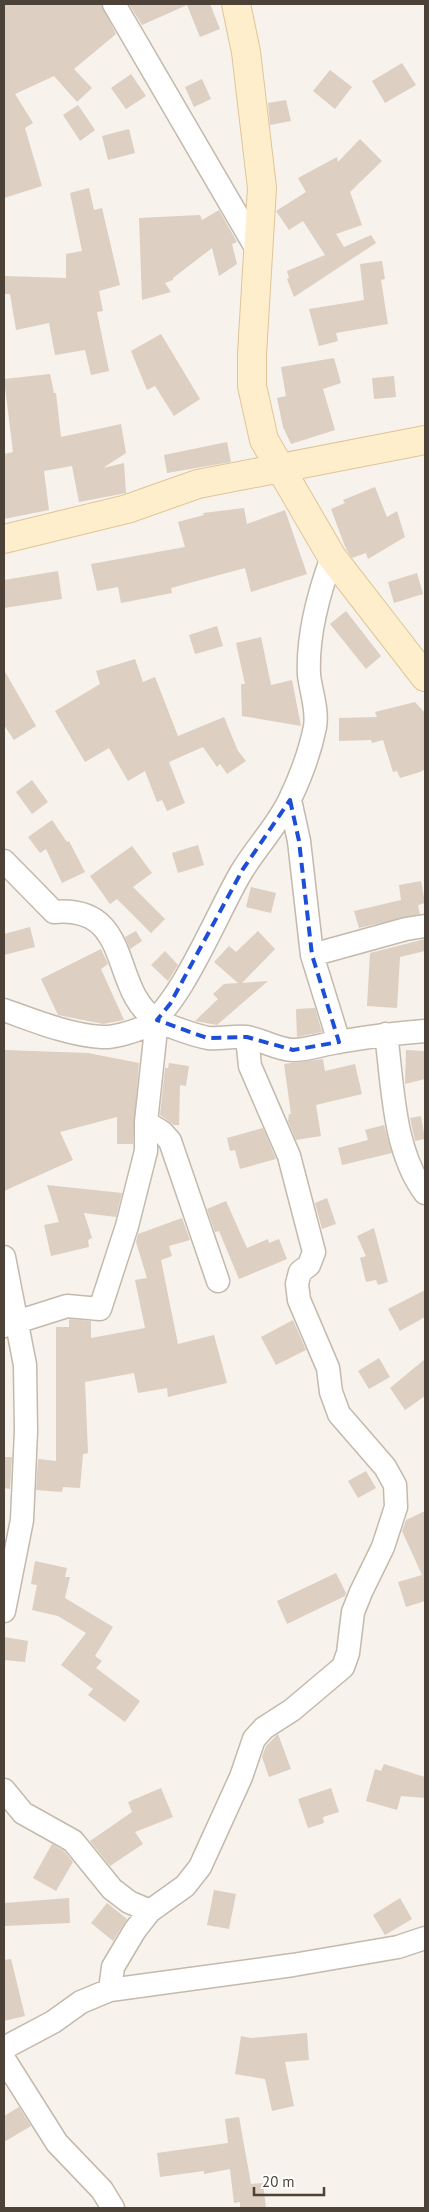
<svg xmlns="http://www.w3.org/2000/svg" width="429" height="2212" viewBox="0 0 429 2212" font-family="'PT Sans',sans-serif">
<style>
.building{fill:#ddcfc1}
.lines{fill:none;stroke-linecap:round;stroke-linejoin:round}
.street-casing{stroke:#c4b9ac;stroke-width:25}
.secondary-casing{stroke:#dfc598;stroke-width:30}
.street{stroke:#fff;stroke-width:22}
.secondary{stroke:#fec;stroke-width:28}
.marked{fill:none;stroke:#1d4ed8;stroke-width:4;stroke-dasharray:10 6;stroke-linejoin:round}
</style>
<rect width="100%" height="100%" fill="#f7f2eb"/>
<path class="building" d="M 4,4 L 101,4 L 116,34 L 74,69 L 92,88 L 77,102 L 54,76 L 15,94 L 33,123 L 25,128 L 42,186 L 4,198 Z
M 129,4 L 210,4 L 220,29 L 200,37 L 187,5 L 142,25 Z
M 402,63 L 416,85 L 385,103 L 372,81 Z
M 330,70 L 352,87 L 335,109 L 313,91 Z
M 131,74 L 146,96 L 126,109 L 111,88 Z
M 202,79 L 211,99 L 194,107 L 185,87 Z
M 286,100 L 291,121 L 270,125 L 268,103 Z
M 78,105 L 95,130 L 80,141 L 63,115 Z
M 129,129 L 135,153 L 108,160 L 102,136 Z
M 360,139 L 382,161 L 350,192 L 362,225 L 336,234 L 344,247 L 371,235 L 376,243 L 294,297 L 287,279 L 289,278 L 287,271 L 325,255 L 303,221 L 289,230 L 276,211 L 306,192 L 298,178 L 337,157 L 338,162 Z
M 89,188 L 94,210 L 102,208 L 120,285 L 99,291 L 103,311 L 97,312 L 109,371 L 91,375 L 85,350 L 55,355 L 49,323 L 16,330 L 10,294 L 4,294 L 4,276 L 66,278 L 66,254 L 82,251 L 70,193 Z
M 219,210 L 237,242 L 232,244 L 237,264 L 219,276 L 212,248 L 173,278 L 173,280 L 165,283 L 171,292 L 142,300 L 139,218 L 200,215 L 202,220 Z
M 382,261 L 385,279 L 381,280 L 388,324 L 336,333 L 338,341 L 319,346 L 309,309 L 364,300 L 360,264 Z
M 161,334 L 200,399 L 174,416 L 155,386 L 147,390 L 131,351 Z
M 334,358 L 341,383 L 323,389 L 335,430 L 291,444 L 283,427 L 277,398 L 286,396 L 281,367 Z
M 50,374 L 54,393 L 56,393 L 61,437 L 121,424 L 126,453 L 103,468 L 124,463 L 126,493 L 79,502 L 72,466 L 44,471 L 49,510 L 4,519 L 4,454 L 13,452 L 4,379 Z
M 394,376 L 396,397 L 374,399 L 372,378 Z
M 227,442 L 231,462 L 167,473 L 164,455 Z
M 375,487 L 387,517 L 397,511 L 405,537 L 368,559 L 366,553 L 352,558 L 346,549 L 331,509 L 345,503 L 343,500 Z
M 244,508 L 247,524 L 285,510 L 307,574 L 251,592 L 245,568 L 171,588 L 172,593 L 121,603 L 118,587 L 97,591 L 91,564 L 185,547 L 178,522 L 204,515 L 203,513 Z
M 58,571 L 62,599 L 4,608 L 4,580 Z
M 417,573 L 423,594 L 394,603 L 388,582 Z
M 346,611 L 381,656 L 366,669 L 330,624 Z
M 217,626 L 223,646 L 195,654 L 189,635 Z
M 261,637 L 271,685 L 292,680 L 301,726 L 242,716 L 241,684 L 245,684 L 236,643 Z
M 135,659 L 143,682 L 155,677 L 178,736 L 224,717 L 238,751 L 246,761 L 227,774 L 220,764 L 217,767 L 203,747 L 169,762 L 185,803 L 167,811 L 162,800 L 157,802 L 145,771 L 128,781 L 109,748 L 85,762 L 55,711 L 100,684 L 96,671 Z
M 4,670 L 36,726 L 14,740 L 4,725 Z
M 415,702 L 425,713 L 425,769 L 420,772 L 400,778 L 397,771 L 393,772 L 383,740 L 372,743 L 371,740 L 339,741 L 339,718 L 377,717 L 375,712 Z
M 32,780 L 48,802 L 32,814 L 16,792 Z
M 52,820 L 67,842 L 69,841 L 85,872 L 62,883 L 46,849 L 40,853 L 28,837 Z
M 198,845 L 204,865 L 178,873 L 172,853 Z
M 132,846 L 152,873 L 133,887 L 165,919 L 151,933 L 117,899 L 110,904 L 90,876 Z
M 421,881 L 425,903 L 418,905 L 420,914 L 359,928 L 354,911 L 401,900 L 399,885 Z
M 251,887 L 276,893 L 271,913 L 246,907 Z
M 30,927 L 35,947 L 4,955 L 4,934 Z
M 136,931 L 142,941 L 130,949 L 125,937 Z
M 258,931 L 275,949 L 242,983 L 268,981 L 217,1025 L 195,1021 L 218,999 L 213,994 L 224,984 L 238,983 L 214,962 L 229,946 L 236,952 Z
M 425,939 L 425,951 L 400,957 L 397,1008 L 367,1006 L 370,953 Z
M 101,949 L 108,964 L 101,969 L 124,1020 L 103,1024 L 58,1015 L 41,979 Z
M 165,951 L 178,965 L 168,981 L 151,965 Z
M 315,1008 L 322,1032 L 297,1037 L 296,1009 Z
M 4,1050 L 88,1053 L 139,1063 L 133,1144 L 117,1144 L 117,1117 L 60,1132 L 73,1160 L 4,1191 Z
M 406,1050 L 425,1051 L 425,1079 L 405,1084 Z
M 323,1059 L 325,1071 L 355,1064 L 362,1094 L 316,1105 L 321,1136 L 296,1140 L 288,1121 L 289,1114 L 291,1114 L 284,1064 Z
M 169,1063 L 189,1066 L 186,1086 L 180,1085 L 179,1125 L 174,1125 L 160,1115 L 165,1068 L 168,1068 Z
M 421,1116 L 425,1139 L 415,1141 L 410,1118 Z
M 384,1125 L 392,1153 L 342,1165 L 338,1148 L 368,1140 L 365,1130 Z
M 263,1128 L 276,1159 L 240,1169 L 235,1150 L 230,1151 L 227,1138 Z
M 47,1185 L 122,1193 L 116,1217 L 84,1213 L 92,1238 L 88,1240 L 89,1247 L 51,1256 L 44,1225 L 59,1222 Z
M 327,1198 L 336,1224 L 322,1229 L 315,1203 Z
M 226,1201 L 247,1248 L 268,1239 L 269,1243 L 279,1239 L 287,1259 L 239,1279 L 219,1231 L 215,1232 L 207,1209 Z
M 182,1218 L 190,1240 L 169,1246 L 172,1256 L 161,1260 L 178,1344 L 214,1335 L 227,1383 L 168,1397 L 167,1388 L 138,1393 L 134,1373 L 85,1382 L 88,1453 L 83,1454 L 80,1488 L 63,1487 L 62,1492 L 36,1490 L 38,1459 L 56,1461 L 56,1327 L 69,1327 L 69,1319 L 91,1321 L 91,1338 L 145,1328 L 135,1280 L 147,1278 L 136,1242 L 138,1234 Z
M 374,1228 L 388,1282 L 378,1285 L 376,1280 L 366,1282 L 360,1258 L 366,1256 L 357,1236 Z
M 425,1290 L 425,1317 L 400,1331 L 388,1309 Z
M 293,1320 L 306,1350 L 276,1365 L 261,1337 Z
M 379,1358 L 390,1377 L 369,1389 L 358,1371 Z
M 425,1359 L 425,1396 L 405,1410 L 390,1388 Z
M 4,1457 L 12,1457 L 10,1489 L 4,1488 Z
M 366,1471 L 376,1488 L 358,1498 L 348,1481 Z
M 425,1511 L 425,1601 L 406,1607 L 398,1582 L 422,1575 L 402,1531 L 406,1520 Z
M 35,1561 L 67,1568 L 65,1577 L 70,1577 L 65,1598 L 113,1627 L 95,1656 L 102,1661 L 96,1668 L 140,1701 L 125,1722 L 88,1695 L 93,1689 L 61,1665 L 86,1633 L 58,1616 L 32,1610 L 37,1585 L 31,1584 Z
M 336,1573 L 346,1593 L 345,1596 L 287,1624 L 277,1601 Z
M 4,1637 L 28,1641 L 25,1662 L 4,1660 Z
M 278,1734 L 291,1769 L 269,1777 L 262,1757 L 266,1746 Z
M 384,1764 L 425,1777 L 425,1798 L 401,1796 L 397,1810 L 366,1801 L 375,1769 L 381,1771 Z
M 161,1788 L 173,1817 L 135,1832 L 143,1844 L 110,1866 L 90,1841 L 132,1812 L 128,1802 Z
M 331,1788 L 339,1812 L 323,1817 L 324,1823 L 308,1828 L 298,1799 Z
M 52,1844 L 64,1851 L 73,1862 L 56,1891 L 33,1878 Z
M 214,1890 L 236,1894 L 229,1929 L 207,1925 Z
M 69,1898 L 70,1923 L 4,1926 L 4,1903 Z
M 400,1898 L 412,1919 L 385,1935 L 373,1915 Z
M 107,1903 L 127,1919 L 113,1941 L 91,1923 Z
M 11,1959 L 25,2016 L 4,2021 L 4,1960 Z
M 307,2033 L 309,2060 L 285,2062 L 294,2106 L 272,2111 L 265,2079 L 235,2074 L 241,2036 L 251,2038 Z
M 19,2107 L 31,2126 L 4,2142 L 4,2116 Z
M 239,2117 L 251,2184 L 263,2183 L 266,2208 L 240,2208 L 240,2202 L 234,2203 L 230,2169 L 204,2174 L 204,2171 L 160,2177 L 157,2153 L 228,2143 L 225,2119 Z"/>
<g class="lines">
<defs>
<path id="street" d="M 114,4 L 258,251
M 290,800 L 299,841 L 312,955 L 339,1042
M 4,861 L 54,912 C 135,905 109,992 157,1020 C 167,1026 197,1036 208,1038 C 220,1039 233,1036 246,1037 C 261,1039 278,1050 293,1050 C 308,1050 324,1044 338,1042 C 367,1037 396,1033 425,1031
M 312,955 L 406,929 L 425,926
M 4,1010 C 35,1021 69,1035 102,1037 C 113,1038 132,1032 142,1028 C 178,1014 220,906 242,871 C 257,846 278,825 290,799 C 301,776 310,752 315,727 C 318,710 311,692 309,675 C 307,635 318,595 332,557
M 386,1034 C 393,1086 393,1150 425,1193
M 146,1122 L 162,1132 L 170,1141 L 218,1281
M 4,1257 L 25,1365 L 26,1431 L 22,1520 L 4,1611
M 4,1326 L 67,1306 L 100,1309 L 127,1226 L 146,1151 L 146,1122 L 157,1020
M 4,1790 L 23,1813 L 73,1841 L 112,1889 L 129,1902 L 150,1911
M 110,1990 L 113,1967 L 135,1930 L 150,1911 L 185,1886 L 200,1867 L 241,1777 L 254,1739 L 264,1728 L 292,1710 L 343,1667 L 348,1653 L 353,1612 L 361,1592 L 383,1547 L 396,1507 L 395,1485 L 385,1467 L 339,1414 L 331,1392 L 328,1368 L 299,1300 L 297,1284 L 300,1272 L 309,1265 L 314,1252 L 289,1156 L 250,1066 L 247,1037
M 4,2048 L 53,2022 L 81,2002 L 110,1990 L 293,1965 L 398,1947 L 425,1938
M 4,2059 L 57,2143 L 102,2190 L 113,2208"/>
<path id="secondary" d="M 236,4 L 246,52 L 262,188 L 252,354 L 252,386 L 264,440 L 332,557 L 425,677
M 4,539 L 127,509 L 198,484 L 425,440"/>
</defs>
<use href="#street" class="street-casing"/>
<use href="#secondary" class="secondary-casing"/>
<use href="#street" class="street"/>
<use href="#secondary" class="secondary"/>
</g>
<path class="marked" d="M 290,800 L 299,841 L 312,955 L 339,1042 L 293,1050 L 247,1037 L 207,1038 L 157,1020 L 170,1004 L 243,869 Z"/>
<rect width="429" height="2212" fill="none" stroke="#4c4237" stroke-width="10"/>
<path d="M254 2187v8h70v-8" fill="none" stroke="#4c4237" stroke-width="2.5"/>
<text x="262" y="2187" font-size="15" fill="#4c4237" stroke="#ffffff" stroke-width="4" paint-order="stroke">20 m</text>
</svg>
